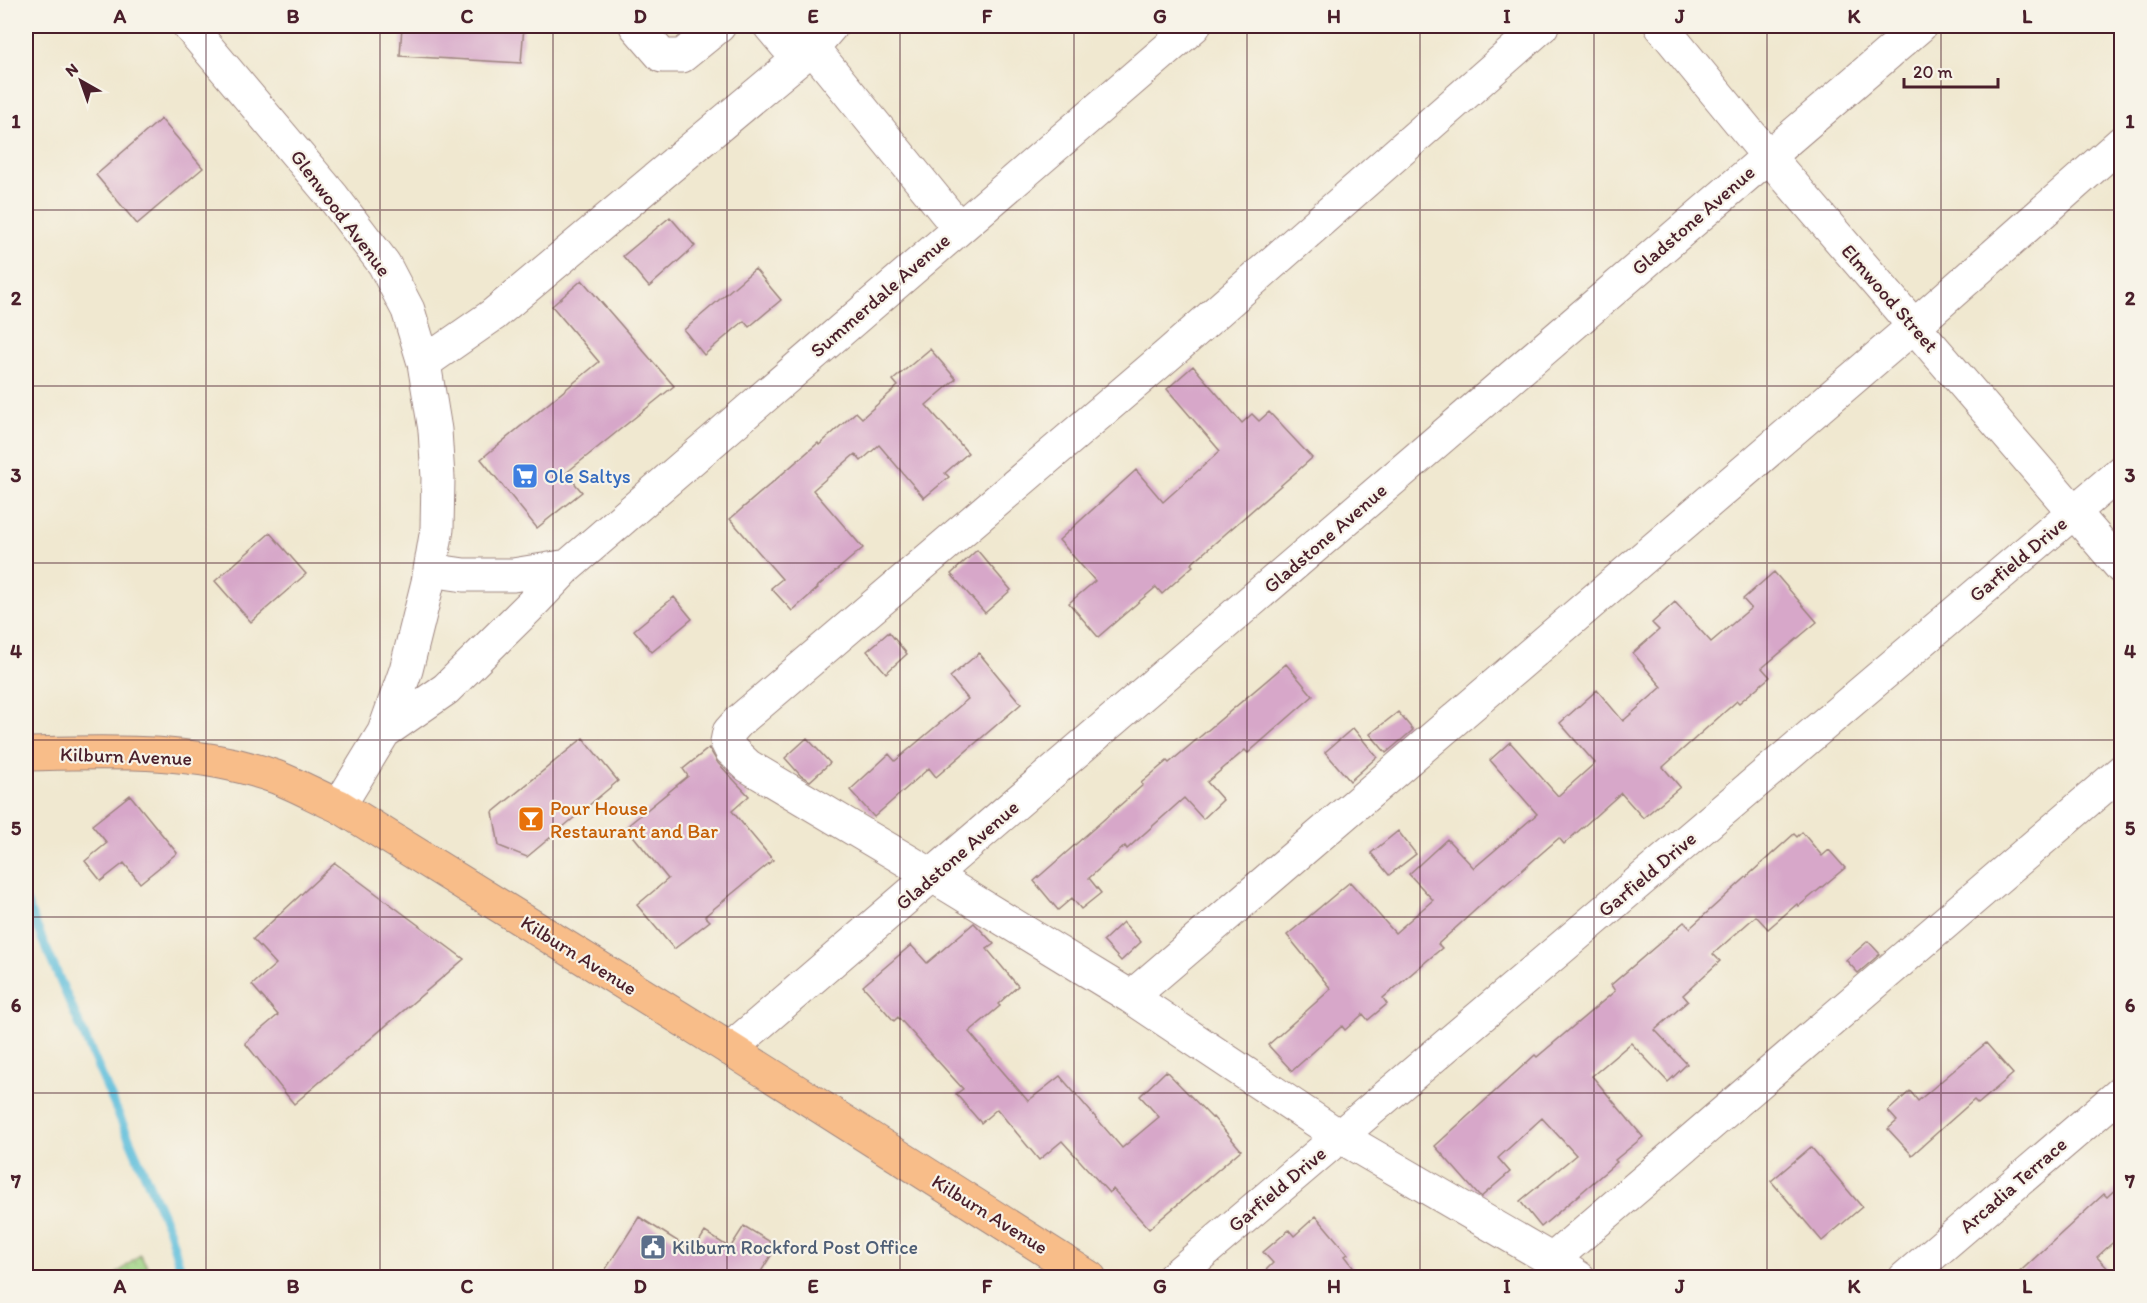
<svg xmlns="http://www.w3.org/2000/svg" width="2147" height="1303" viewBox="0 0 2147 1303" font-family="Itim,sans-serif">
<style>
.grass{fill:url(#grass-dots);stroke:#747958;stroke-width:1.5}
.lines{fill:none;stroke-linecap:round;stroke-linejoin:round}
.stream{stroke:#5dbedb;stroke-width:9}
.building{fill:#d7a7c9}
.minor-casing{stroke:#9d847e;stroke-width:35}
.major-casing{stroke:#9d847e;stroke-width:35}
.minor{stroke:#fff;stroke-width:33}
.major{stroke:#f8bd89;stroke-width:33}
.grid{fill:none;stroke:#4a1f2b;stroke-width:1.5;stroke-opacity:0.55}
.labels{text-anchor:middle;dominant-baseline:central;stroke-width:4.5;stroke-linejoin:round;paint-order:stroke}
.street-label{font-size:20px;fill:#4a1f2b;stroke:#f7f3e8}
.shop-label{font-size:20px;fill:#366cbe;stroke:#f7f3e8;text-anchor:start}
.food-label{font-size:20px;fill:#c56008;stroke:#f7f3e8;text-anchor:start}
.service-label{font-size:20px;fill:#4e5e75;stroke:#f7f3e8;text-anchor:start}
.neatline{fill:none;stroke:#4a1f2b;stroke-width:2}
.grid-label{font-size:20px;text-anchor:middle;font-weight:bold;fill:#4a1f2b}
</style>
<defs>
<pattern id="grass-dots" width="8" height="8" patternUnits="userSpaceOnUse" patternTransform="scale(1.5)"><rect width="8" height="8" fill="#9ed384"/><path d="M2 2h.1M6 6h.1" fill="none" stroke="#8ab572" stroke-width="1.8" stroke-linecap="round"/></pattern>
</defs>
<rect width="100%" height="100%" fill="#f7f3e8"/>
<filter id="ink" filterUnits="userSpaceOnUse"><feTurbulence type="fractalNoise" baseFrequency=".0167" numOctaves="2"/><feDisplacementMap in="SourceGraphic" scale="12" xChannelSelector="R" yChannelSelector="G"/><feConvolveMatrix kernelMatrix="1 2 1 2 8 2 1 2 1" color-interpolation-filters="sRGB"/></filter>
<filter id="wash" filterUnits="userSpaceOnUse"><feTurbulence type="fractalNoise" baseFrequency=".008" numOctaves="4" result="noise"/><feDisplacementMap in="SourceGraphic" scale="24" xChannelSelector="R" yChannelSelector="G"/><feGaussianBlur stdDeviation="1.35" result="paint"/><feColorMatrix in="noise" values="0 0 0 0 0 0 0 0 0 0 0 0 0 0 0 0 0 1.4 0 .05"/><feComposite in="paint" operator="in"/></filter>
<g filter="url(#wash)">
<rect width="100%" height="100%" fill="#f0e8d0"/>
<path class="grass" d="M 140,1255 L 154,1277 L 113,1277 Z"/>
<g class="lines">
<path class="stream" d="M 26,902 L 169,1230 L 183,1278"/>
</g>
<g id="blocks">
<path class="building" d="M 402,26 L 524,26 L 521,63 L 400,56 Z
M 161,119 L 203,168 L 137,224 L 96,175 Z
M 670,217 L 695,246 L 649,287 L 623,256 Z
M 755,269 L 781,300 L 749,327 L 744,321 L 704,355 L 684,330 Z
M 582,280 L 674,386 L 566,473 L 582,492 L 537,528 L 481,459 L 599,362 L 552,306 Z
M 930,349 L 956,379 L 926,405 L 968,453 L 945,473 L 949,477 L 924,498 L 879,445 L 861,461 L 855,454 L 813,490 L 863,548 L 817,587 L 818,588 L 792,611 L 771,588 L 782,579 L 730,519 L 818,443 L 819,445 L 856,412 L 862,418 L 898,386 L 893,380 Z
M 1193,366 L 1242,423 L 1252,414 L 1259,421 L 1269,412 L 1312,458 L 1191,564 L 1193,566 L 1162,594 L 1156,587 L 1098,637 L 1069,603 L 1095,581 L 1059,540 L 1136,470 L 1163,502 L 1220,451 L 1167,389 Z
M 270,533 L 306,574 L 251,622 L 215,581 Z
M 977,550 L 1011,590 L 985,613 L 951,574 Z
M 1774,572 L 1817,622 L 1762,668 L 1770,677 L 1739,703 L 1737,701 L 1663,767 L 1680,787 L 1643,818 L 1621,793 L 1564,844 L 1559,838 L 1505,885 L 1504,884 L 1438,944 L 1442,948 L 1383,998 L 1387,1004 L 1368,1020 L 1363,1014 L 1345,1030 L 1342,1026 L 1292,1071 L 1268,1045 L 1331,989 L 1287,935 L 1350,882 L 1395,933 L 1433,900 L 1409,874 L 1447,839 L 1474,868 L 1537,814 L 1490,760 L 1510,742 L 1558,796 L 1595,763 L 1560,723 L 1597,690 L 1623,721 L 1662,687 L 1633,653 L 1659,630 L 1652,623 L 1675,602 L 1711,642 L 1751,608 L 1743,599 Z
M 674,597 L 692,619 L 652,652 L 634,630 Z
M 889,632 L 907,654 L 886,673 L 867,651 Z
M 979,653 L 1021,704 L 936,777 L 929,768 L 874,817 L 850,790 L 889,754 L 895,761 L 968,699 L 950,677 Z
M 1286,664 L 1313,696 L 1248,753 L 1245,750 L 1207,782 L 1223,800 L 1203,819 L 1184,798 L 1127,849 L 1125,846 L 1089,878 L 1101,893 L 1081,909 L 1072,898 L 1058,910 L 1034,881 L 1143,785 L 1141,783 L 1167,761 L 1169,763 Z
M 1398,712 L 1413,730 L 1386,753 L 1370,734 Z
M 1353,728 L 1377,757 L 1350,781 L 1325,752 Z
M 583,738 L 618,781 L 527,857 L 499,846 L 493,812 Z
M 807,738 L 830,763 L 810,781 L 801,776 L 785,758 Z
M 709,748 L 718,763 L 749,796 L 732,811 L 773,860 L 705,916 L 710,921 L 674,949 L 637,905 L 668,879 L 626,827 L 688,776 L 683,769 Z
M 130,795 L 177,853 L 140,883 L 124,863 L 101,881 L 85,861 L 107,843 L 92,825 Z
M 1398,831 L 1416,854 L 1389,875 L 1371,853 Z
M 1802,832 L 1822,856 L 1829,850 L 1845,868 L 1799,906 L 1797,904 L 1768,929 L 1756,916 L 1713,954 L 1720,961 L 1683,995 L 1688,1001 L 1655,1030 L 1687,1064 L 1668,1082 L 1631,1043 L 1592,1076 L 1643,1137 L 1615,1160 L 1617,1162 L 1541,1227 L 1520,1201 L 1576,1155 L 1542,1118 L 1498,1158 L 1510,1172 L 1481,1197 L 1479,1196 L 1435,1146 L 1535,1055 L 1537,1057 L 1615,991 L 1611,985 L 1684,922 L 1690,928 L 1794,834 L 1797,837 Z
M 335,863 L 464,959 L 294,1104 L 245,1043 L 278,1015 L 252,985 L 276,964 L 253,939 Z
M 1123,922 L 1141,942 L 1121,961 L 1103,941 Z
M 974,923 L 994,944 L 987,949 L 1018,986 L 998,1004 L 1000,1006 L 969,1032 L 1028,1101 L 1060,1076 L 1122,1148 L 1159,1117 L 1140,1096 L 1166,1071 L 1212,1118 L 1213,1117 L 1241,1150 L 1149,1229 L 1113,1189 L 1109,1193 L 1062,1141 L 1039,1160 L 997,1109 L 981,1123 L 956,1094 L 963,1089 L 898,1017 L 894,1021 L 863,986 L 911,945 L 927,963 Z
M 1868,941 L 1880,954 L 1858,973 L 1846,960 Z
M 1986,1043 L 2013,1074 L 1978,1104 L 1974,1100 L 1912,1155 L 1888,1129 L 1897,1121 L 1888,1111 L 1910,1091 L 1918,1101 Z
M 1811,1147 L 1862,1207 L 1822,1241 L 1771,1181 Z
M 2121,1184 L 2121,1235 L 2097,1257 L 2117,1278 L 2013,1278 L 2104,1194 L 2107,1197 Z
M 1316,1216 L 1348,1254 L 1345,1256 L 1362,1278 L 1258,1278 L 1273,1263 L 1263,1252 L 1289,1230 L 1294,1236 Z
M 639,1217 L 693,1251 L 705,1232 L 730,1248 L 744,1226 L 777,1246 L 757,1278 L 600,1278 Z"/>
</g>
</g>
<g filter="url(#ink)">
<use href="#blocks" fill-opacity="0" stroke="#9d847e" stroke-width="1.5"/>
<g class="lines">
<defs>
<path id="minor" d="M 189,26 L 333,197 L 384,264 L 408,310 L 424,363 L 435,430 L 438,478 L 437,529 L 428,582 L 406,670 L 384,732 L 339,806
M 636,26 L 662,56 L 682,56 L 719,26
M 770,26 L 786,45 L 806,40
M 1542,26 L 1170,353 L 738,722 L 729,732 L 727,742 L 731,750 L 748,766 L 933,876 L 1131,997 L 1339,1136 L 1552,1260 L 1579,1278
M 1661,26 L 1768,156 L 2122,568
M 806,40 L 958,227
M 424,363 L 493,315 L 812,48 L 831,26
M 430,570 L 464,575 L 513,575 L 568,566
M 384,732 L 446,689 L 529,607 L 568,566 L 1194,26
M 1131,997 L 1914,326 L 2122,142
M 730,1049 L 1920,26
M 1552,1260 L 2122,771
M 1173,1278 L 2122,471
M 1905,1278 L 2122,1092"/>
<path id="major" d="M 26,754 C 110,752 195,748 276,777 C 297,785 318,797 339,806 L 730,1049 L 1090,1278"/>
</defs>
<use href="#minor" class="minor-casing"/>
<use href="#major" class="major-casing"/>
<use href="#minor" class="minor"/>
<use href="#major" class="major"/>
</g>
</g>
<path class="grid" d="M 206,26 L 206,1278M 380,26 L 380,1278M 553,26 L 553,1278M 727,26 L 727,1278M 900,26 L 900,1278M 1074,26 L 1074,1278M 1247,26 L 1247,1278M 1420,26 L 1420,1278M 1594,26 L 1594,1278M 1767,26 L 1767,1278M 1941,26 L 1941,1278M 26,210 L 2122,210M 26,386 L 2122,386M 26,563 L 2122,563M 26,740 L 2122,740M 26,917 L 2122,917M 26,1093 L 2122,1093"/>
<defs>
<symbol id="supermarket-square" viewBox="-11 -11 22 22"><rect x="-9" y="-9" width="18" height="18" rx="4" fill="#3f7fe0" stroke="#f7f3e8"/><path d="M-6-5.5h2.5l.6 2H6L4.5 2H-2.5L-4.4-4H-6ZM-1.5 3.2a1.3 1.3 0 1 0 .1 0ZM3 3.2a1.3 1.3 0 1 0 .1 0Z" fill="#fff"/></symbol>
<symbol id="bar-square" viewBox="-11 -11 22 22"><rect x="-9" y="-9" width="18" height="18" rx="4" fill="#e8710a" stroke="#f7f3e8"/><path d="M-6-5H6L.8 .8V4.5H3.5V6h-7V4.5H-.8V.8Z" fill="#fff"/></symbol>
<symbol id="civic-square" viewBox="-11 -11 22 22"><rect x="-9" y="-9" width="18" height="18" rx="4" fill="#5c6f8a" stroke="#f7f3e8"/><path d="M-.6-6.5H3V-4.5H.6V-3L4-1V1h2V6H-6V1h2V-1L-.6-3ZM-1.2 2.5V6h2.4V2.5Z" fill="#fff"/></symbol>
</defs>
<g fill-rule="evenodd">
<use href="#supermarket-square" x="510" y="461" width="30" height="30"/>
<use href="#bar-square" x="516" y="804" width="30" height="30"/>
<use href="#civic-square" x="638" y="1232" width="30" height="30"/>
</g>
<g class="labels">
<g class="street-label">
<text transform="translate(341 213) rotate(53)">Glenwood Avenue</text>
<text transform="translate(1693 220) rotate(-41)">Gladstone Avenue</text>
<text transform="translate(880 295) rotate(-41)">Summerdale Avenue</text>
<text transform="translate(1890 298) rotate(49)">Elmwood Street</text>
<text transform="translate(1325 538) rotate(-41)">Gladstone Avenue</text>
<text transform="translate(2018 559) rotate(-40)">Garfield Drive</text>
<text transform="translate(126 756) rotate(2)">Kilburn Avenue</text>
<text transform="translate(957 855) rotate(-41)">Gladstone Avenue</text>
<text transform="translate(1647 874) rotate(-40)">Garfield Drive</text>
<text transform="translate(579 955) rotate(32)">Kilburn Avenue</text>
<text transform="translate(2013 1185) rotate(-41)">Arcadia Terrace</text>
<text transform="translate(1277 1189) rotate(-40)">Garfield Drive</text>
<text transform="translate(990 1214) rotate(32)">Kilburn Avenue</text>
</g>
<g class="shop-label">
<text x="544" y="476">Ole Saltys</text>
</g>
<g class="food-label">
<text x="550" y="808">Pour House<tspan x="550" dy="23">Restaurant and Bar</tspan></text>
</g>
<g class="service-label">
<text x="672" y="1247">Kilburn Rockford Post Office</text>
</g>
</g>
<rect width="2147" height="1303" fill="none" stroke="#f7f3e8" stroke-width="66"/>
<g transform="translate(81 81) rotate(320)" stroke="#f7f3e8" stroke-width="4.5" paint-order="stroke">
<path d="M0-4.5L10 22L0 15L-10 22Z" fill="#4a1f2b"/>
<text y="-9" font-size="16" font-weight="bold" text-anchor="middle" fill="#4a1f2b">N</text>
</g>
<path d="M1904 78v9h94v-9" fill="none" stroke="#4a1f2b" stroke-width="3"/>
<text x="1913" y="78" font-size="18" fill="#4a1f2b" stroke="#f7f3e8" stroke-width="4.5" paint-order="stroke">20 m</text>
<rect x="33" y="33" width="2081" height="1237" class="neatline"/>
<g class="grid-label">
<text x="120" y="23">A</text>
<text x="293" y="23">B</text>
<text x="467" y="23">C</text>
<text x="640" y="23">D</text>
<text x="813" y="23">E</text>
<text x="987" y="23">F</text>
<text x="1160" y="23">G</text>
<text x="1334" y="23">H</text>
<text x="1507" y="23">I</text>
<text x="1680" y="23">J</text>
<text x="1854" y="23">K</text>
<text x="2027" y="23">L</text>
<text x="16" y="128">1</text>
<text x="2130" y="128">1</text>
<text x="16" y="305">2</text>
<text x="2130" y="305">2</text>
<text x="16" y="482">3</text>
<text x="2130" y="482">3</text>
<text x="16" y="658">4</text>
<text x="2130" y="658">4</text>
<text x="16" y="835">5</text>
<text x="2130" y="835">5</text>
<text x="16" y="1012">6</text>
<text x="2130" y="1012">6</text>
<text x="16" y="1188">7</text>
<text x="2130" y="1188">7</text>
<text x="120" y="1293">A</text>
<text x="293" y="1293">B</text>
<text x="467" y="1293">C</text>
<text x="640" y="1293">D</text>
<text x="813" y="1293">E</text>
<text x="987" y="1293">F</text>
<text x="1160" y="1293">G</text>
<text x="1334" y="1293">H</text>
<text x="1507" y="1293">I</text>
<text x="1680" y="1293">J</text>
<text x="1854" y="1293">K</text>
<text x="2027" y="1293">L</text>
</g>
</svg>
